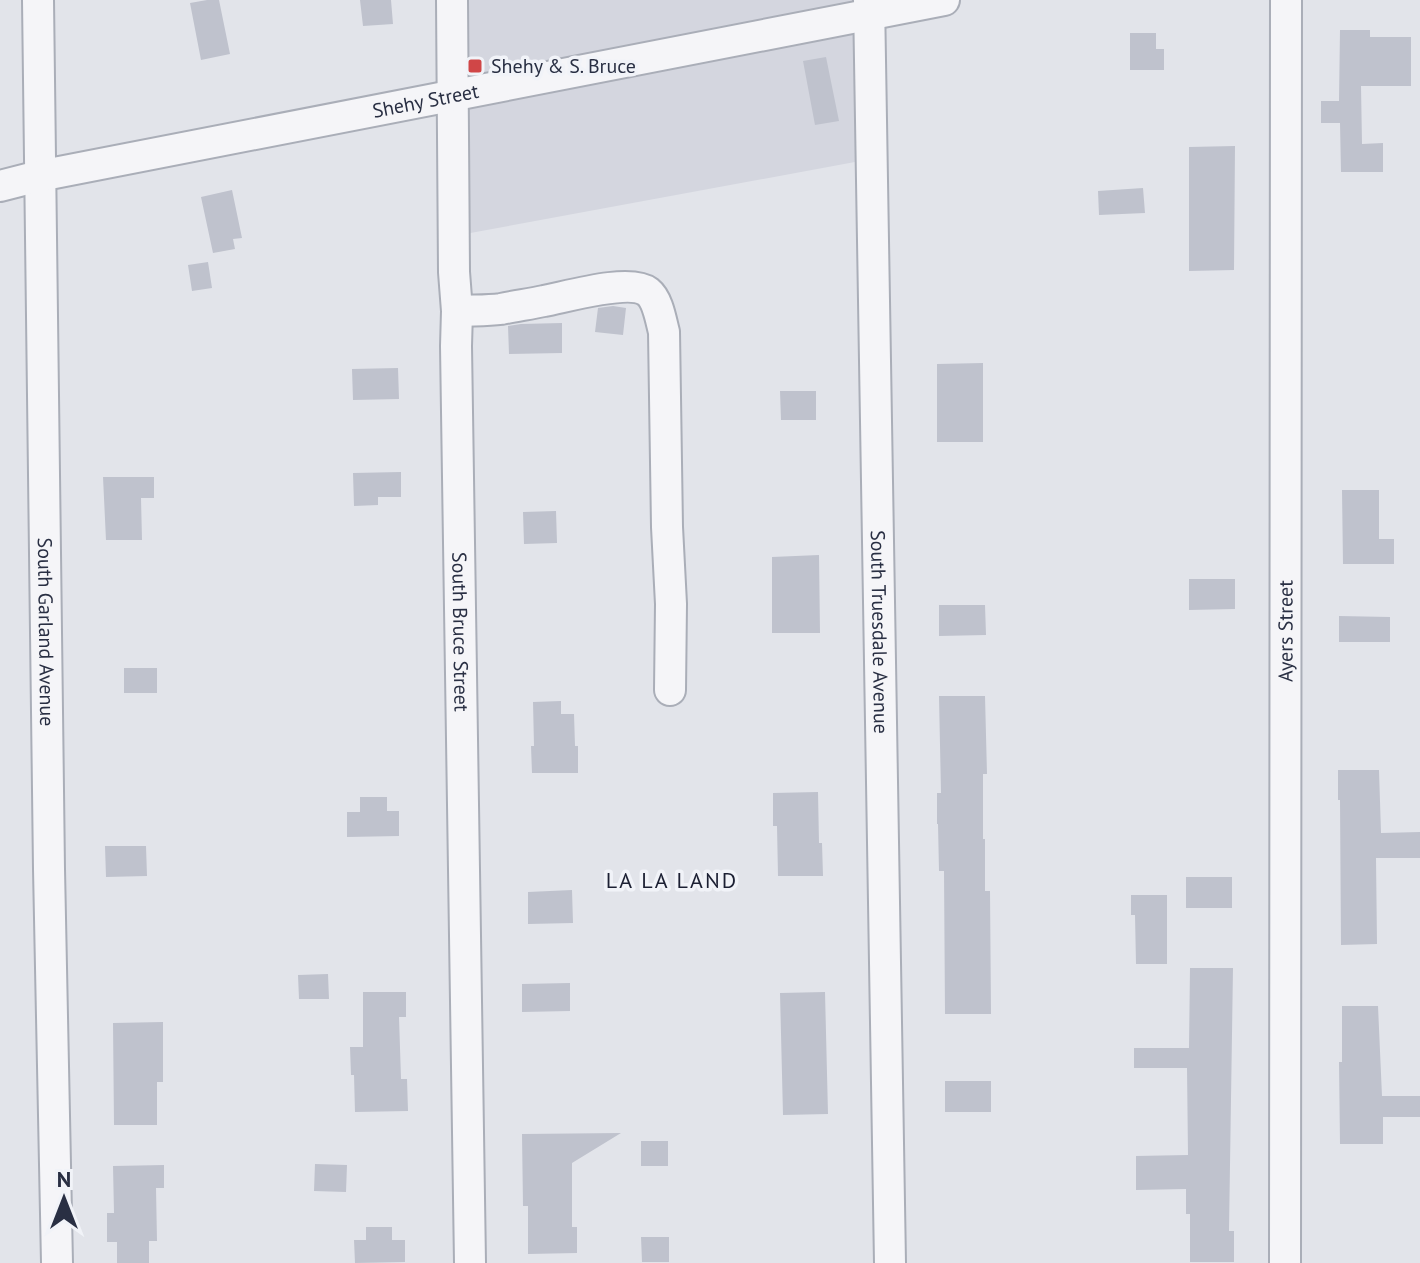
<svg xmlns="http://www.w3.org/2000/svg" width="1420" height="1263" viewBox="0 0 1420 1263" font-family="'PT Sans',sans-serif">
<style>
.built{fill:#d4d6df}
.building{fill:#bfc2cd}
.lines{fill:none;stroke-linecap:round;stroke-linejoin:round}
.minor-casing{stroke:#aaaeb8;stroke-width:34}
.minor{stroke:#f5f5f8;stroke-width:30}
.poi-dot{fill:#d04647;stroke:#f1f3f8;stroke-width:3}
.labels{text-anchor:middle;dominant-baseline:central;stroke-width:7;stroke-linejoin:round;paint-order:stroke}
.poi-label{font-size:20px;fill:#292f43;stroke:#f1f3f8;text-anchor:start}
.street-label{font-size:20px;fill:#292f43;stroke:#f1f3f8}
.neighbourhood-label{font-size:22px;letter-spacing:2px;fill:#1c2033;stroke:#f1f3f8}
</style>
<rect width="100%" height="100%" fill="#e2e4ea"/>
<path class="built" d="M 452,0 L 869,0 L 871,159 L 454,236 Z"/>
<path class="building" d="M 207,0 L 219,0 L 230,54 L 201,60 L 190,3 Z
M 360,0 L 391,0 L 393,24 L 363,26 Z
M 1340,30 L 1370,30 L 1370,37 L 1411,37 L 1411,86 L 1361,86 L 1362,144 L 1383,143 L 1383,172 L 1341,172 L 1340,123 L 1321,123 L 1321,101 L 1339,101 Z
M 1130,33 L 1156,33 L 1156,49 L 1164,49 L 1164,70 L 1130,70 Z
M 826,57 L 839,121 L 815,125 L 803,61 Z
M 1235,146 L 1234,270 L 1189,271 L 1189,147 Z
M 1143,188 L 1145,213 L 1099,215 L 1098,191 Z
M 232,190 L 242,238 L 233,239 L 235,249 L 213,253 L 201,197 Z
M 208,262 L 212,288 L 192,291 L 188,265 Z
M 613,306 L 626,308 L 623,335 L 595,332 L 598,308 Z
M 562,323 L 562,353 L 509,354 L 508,326 L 521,324 Z
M 983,363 L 983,442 L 937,442 L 937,364 Z
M 398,368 L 399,399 L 353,400 L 352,369 Z
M 780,391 L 816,391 L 816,420 L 781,420 Z
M 401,472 L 401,497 L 378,497 L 378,505 L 354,506 L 353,473 Z
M 103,477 L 154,477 L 154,498 L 141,498 L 142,540 L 106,540 Z
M 1342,490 L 1379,490 L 1379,539 L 1394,539 L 1394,564 L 1343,564 Z
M 556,511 L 557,543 L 524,544 L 523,512 Z
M 819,555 L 820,633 L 772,633 L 772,557 Z
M 1189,579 L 1235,579 L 1235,609 L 1189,610 Z
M 939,605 L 985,605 L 986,635 L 939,636 Z
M 1339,616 L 1390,617 L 1390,642 L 1339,642 Z
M 124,668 L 157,668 L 157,693 L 124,693 Z
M 939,696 L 985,696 L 987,774 L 983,774 L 983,839 L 985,839 L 985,891 L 990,891 L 991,1014 L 945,1014 L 944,871 L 939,871 L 938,824 L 937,824 L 937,793 L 941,793 Z
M 561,701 L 561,714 L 574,714 L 575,746 L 578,746 L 578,773 L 532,773 L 531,746 L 534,746 L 533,702 Z
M 1338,770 L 1379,770 L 1381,833 L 1420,832 L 1420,858 L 1376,858 L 1377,944 L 1341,945 L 1340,800 L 1338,800 Z
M 818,792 L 819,843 L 822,843 L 823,876 L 778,876 L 777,826 L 773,826 L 773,793 Z
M 360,797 L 387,797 L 387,811 L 399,811 L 399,836 L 347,837 L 347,812 L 360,812 Z
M 105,846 L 146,846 L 147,876 L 106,877 Z
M 1186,877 L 1232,877 L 1232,908 L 1186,908 Z
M 572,890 L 573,923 L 528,924 L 528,892 Z
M 1131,895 L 1167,895 L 1167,964 L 1136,964 L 1135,915 L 1131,915 Z
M 1190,968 L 1233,968 L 1229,1231 L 1234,1231 L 1234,1262 L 1190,1262 L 1190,1214 L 1186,1214 L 1186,1189 L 1136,1190 L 1136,1156 L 1188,1155 L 1187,1068 L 1134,1068 L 1134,1048 L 1189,1048 Z
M 328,974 L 329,999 L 299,999 L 298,975 Z
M 570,983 L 570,1011 L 522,1012 L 522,984 Z
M 363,992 L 406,992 L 406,1017 L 399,1017 L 401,1079 L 407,1079 L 408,1111 L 355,1112 L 354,1075 L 351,1075 L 350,1047 L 363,1047 Z
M 825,992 L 828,1114 L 783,1115 L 780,993 Z
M 1342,1006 L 1378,1006 L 1382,1096 L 1420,1096 L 1420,1117 L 1383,1117 L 1383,1144 L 1340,1144 L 1339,1062 L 1342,1062 Z
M 163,1022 L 163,1082 L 157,1082 L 157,1125 L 114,1125 L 113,1023 Z
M 945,1081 L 991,1081 L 991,1112 L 945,1112 Z
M 621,1133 L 572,1163 L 572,1227 L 577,1227 L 577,1253 L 528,1254 L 528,1206 L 523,1206 L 522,1134 Z
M 641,1141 L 668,1141 L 668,1166 L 641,1166 Z
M 315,1164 L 347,1165 L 346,1192 L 314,1191 Z
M 164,1165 L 164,1188 L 156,1188 L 157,1241 L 149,1241 L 149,1263 L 117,1263 L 117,1242 L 107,1242 L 107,1213 L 114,1213 L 113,1166 Z
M 366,1227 L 392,1227 L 392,1240 L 405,1240 L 405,1262 L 355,1263 L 354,1240 L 366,1240 Z
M 641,1237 L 669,1237 L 669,1262 L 642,1262 Z"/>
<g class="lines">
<defs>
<g id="minor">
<path id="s1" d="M 38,0 L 49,869 L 57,1263"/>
<path id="s2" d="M 452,0 L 454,272 L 457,311 L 456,346 L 470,1263"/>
<path id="s3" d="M 869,0 L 890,1263"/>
<path id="s4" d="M 0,186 L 39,176 L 944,0"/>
<path d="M 457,311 C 471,310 486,311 501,309 C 515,306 530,304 544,301 C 566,297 630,278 648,292 C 658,300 661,321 664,332 L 667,527 L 671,604 L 670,690"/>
<path id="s5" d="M 1285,1263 L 1286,0"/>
</g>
</defs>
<use href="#minor" class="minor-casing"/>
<use href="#minor" class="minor"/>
</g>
<rect class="poi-dot" x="467" y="58" width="16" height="16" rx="4"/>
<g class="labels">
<g class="poi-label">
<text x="491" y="66">Shehy &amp; S. Bruce</text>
</g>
<g class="street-label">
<text stroke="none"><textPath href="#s4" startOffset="434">Shehy Street</textPath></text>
<text stroke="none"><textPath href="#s2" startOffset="632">South Bruce Street</textPath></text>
<text stroke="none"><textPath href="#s1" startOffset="632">South Garland Avenue</textPath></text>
<text stroke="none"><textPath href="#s3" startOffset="632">South Truesdale Avenue</textPath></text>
<text stroke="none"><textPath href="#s5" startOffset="632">Ayers Street</textPath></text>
</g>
<g class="neighbourhood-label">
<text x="672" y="880">LA LA LAND</text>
</g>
</g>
<g transform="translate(64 1199)" stroke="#f1f3f8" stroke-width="6" paint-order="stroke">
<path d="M0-6L14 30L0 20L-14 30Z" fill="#292f43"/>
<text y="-12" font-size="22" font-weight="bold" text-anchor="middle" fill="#292f43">N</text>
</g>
</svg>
